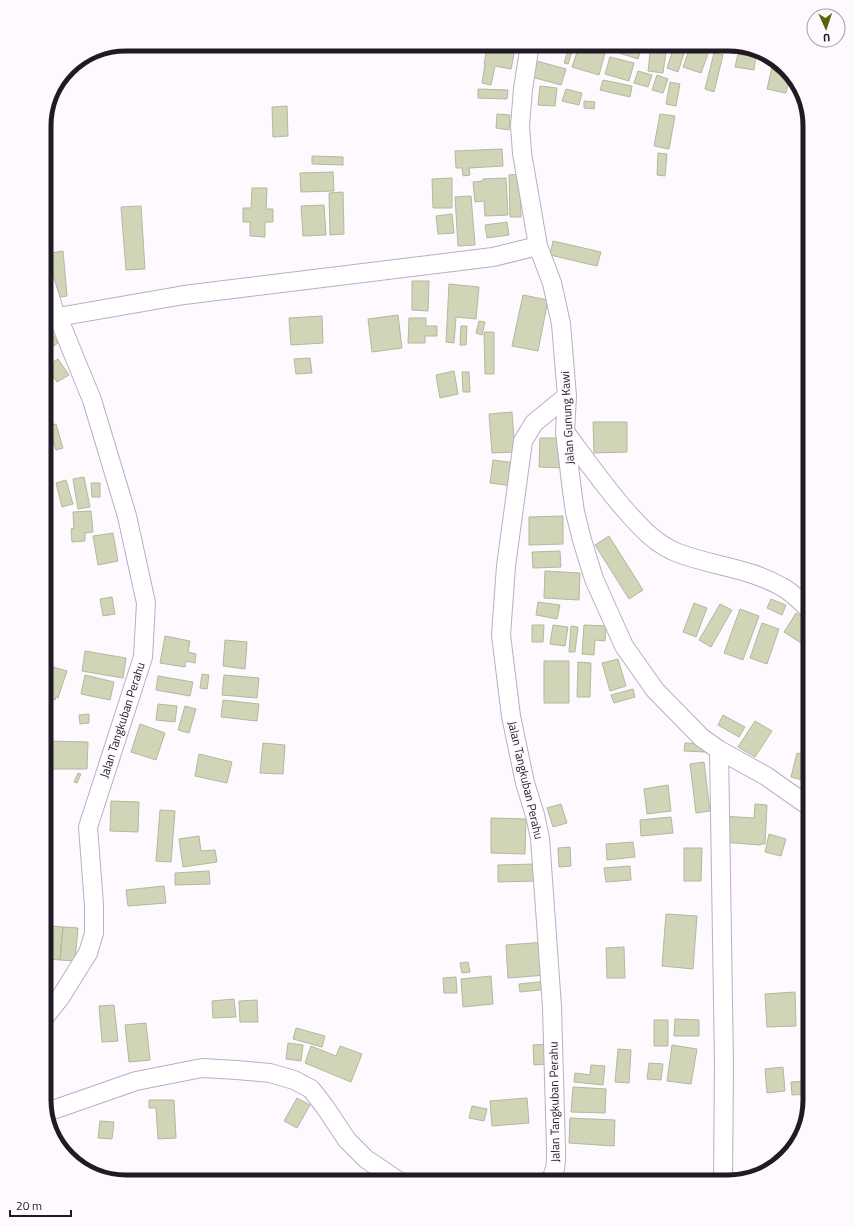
<svg xmlns="http://www.w3.org/2000/svg" width="854" height="1226" viewBox="0 0 854 1226" font-family="'Titillium Web',sans-serif">
<style>
.building{fill:#cfd5b6;stroke:#b3b99a}
.lines{fill:none;stroke-linecap:round;stroke-linejoin:round}
.street-casing{stroke:#bfabc5;stroke-width:20}
.street{stroke:#fff;stroke-width:18}
.labels{text-anchor:middle;dominant-baseline:central;stroke-width:3.5;stroke-linejoin:round;paint-order:stroke}
.street-label{font-size:12px;fill:#211923;stroke:#fdf9fe}
.rim{fill:none;stroke:#211923;stroke-width:5}
</style>
<rect width="100%" height="100%" fill="#fdf9fe"/>
<path class="building" d="M 559,44 L 574,46 L 568,64 L 564,63 L 567,53 L 557,50 Z
M 591,44 L 643,44 L 638,59 Z
M 651,44 L 667,44 L 663,73 L 648,71 Z
M 675,44 L 687,44 L 678,72 L 667,68 Z
M 691,45 L 709,51 L 701,73 L 683,67 Z
M 734,45 L 754,51 L 753,55 L 733,48 Z
M 579,46 L 605,53 L 599,75 L 572,67 Z
M 487,48 L 514,54 L 511,69 L 495,66 L 491,85 L 482,83 L 485,64 L 484,64 Z
M 714,53 L 723,55 L 714,92 L 705,89 Z
M 738,54 L 756,57 L 754,70 L 735,67 Z
M 610,57 L 634,63 L 629,81 L 605,74 Z
M 533,60 L 566,69 L 561,85 L 528,76 Z
M 773,63 L 780,65 L 790,75 L 786,93 L 767,89 Z
M 638,71 L 652,75 L 648,87 L 634,83 Z
M 657,75 L 668,79 L 663,93 L 652,90 Z
M 603,80 L 632,86 L 630,97 L 600,90 Z
M 795,81 L 799,85 L 800,90 L 794,89 Z
M 670,82 L 680,84 L 676,106 L 666,104 Z
M 540,86 L 557,88 L 555,106 L 538,105 Z
M 478,89 L 508,90 L 507,99 L 478,98 Z
M 566,89 L 582,93 L 579,105 L 562,101 Z
M 584,101 L 595,102 L 594,109 L 584,108 Z
M 287,106 L 288,136 L 273,137 L 272,107 Z
M 497,114 L 510,115 L 509,130 L 496,128 Z
M 660,114 L 675,116 L 669,149 L 654,146 Z
M 502,149 L 503,166 L 469,168 L 470,175 L 463,176 L 462,168 L 456,168 L 455,151 Z
M 658,153 L 667,154 L 665,176 L 657,175 Z
M 312,156 L 343,157 L 343,165 L 312,164 Z
M 333,172 L 334,191 L 301,192 L 300,173 Z
M 520,174 L 521,217 L 510,217 L 509,175 Z
M 452,178 L 452,208 L 433,208 L 432,179 Z
M 506,178 L 508,215 L 485,216 L 484,201 L 475,202 L 473,182 L 483,181 L 483,179 Z
M 252,188 L 267,188 L 266,209 L 273,209 L 273,222 L 265,222 L 265,237 L 250,236 L 250,222 L 243,222 L 243,208 L 251,208 Z
M 343,192 L 344,234 L 330,235 L 329,193 Z
M 471,196 L 475,245 L 458,246 L 455,197 Z
M 324,205 L 326,235 L 303,236 L 301,206 Z
M 141,206 L 145,269 L 126,270 L 121,207 Z
M 452,214 L 454,233 L 438,234 L 436,216 Z
M 507,222 L 509,235 L 487,238 L 485,225 Z
M 553,241 L 601,252 L 597,266 L 550,255 Z
M 63,251 L 67,296 L 55,298 L 51,253 Z
M 412,281 L 429,281 L 428,311 L 412,310 Z
M 449,284 L 479,287 L 476,319 L 456,317 L 454,343 L 446,342 Z
M 523,295 L 548,300 L 538,351 L 512,346 Z
M 398,315 L 402,348 L 372,352 L 368,319 Z
M 322,316 L 323,343 L 291,345 L 289,318 Z
M 409,318 L 426,318 L 426,326 L 437,326 L 437,336 L 425,336 L 425,343 L 408,343 Z
M 479,321 L 485,322 L 482,335 L 476,333 Z
M 461,326 L 467,326 L 466,345 L 460,345 Z
M 48,327 L 58,343 L 52,347 L 44,336 L 44,330 Z
M 484,332 L 494,332 L 494,374 L 485,374 Z
M 44,342 L 52,353 L 44,359 Z
M 310,358 L 312,373 L 296,374 L 294,359 Z
M 58,359 L 69,375 L 57,382 L 47,366 Z
M 44,371 L 52,380 L 44,387 Z
M 454,371 L 458,394 L 440,398 L 436,375 Z
M 462,372 L 469,372 L 470,392 L 463,392 Z
M 512,412 L 515,452 L 492,453 L 489,414 Z
M 593,422 L 627,422 L 627,452 L 594,453 Z
M 56,424 L 63,448 L 56,450 L 48,426 Z
M 44,434 L 49,448 L 44,449 Z
M 540,438 L 566,438 L 565,468 L 539,467 Z
M 493,460 L 516,463 L 513,486 L 490,483 Z
M 84,477 L 90,507 L 78,509 L 73,479 Z
M 66,480 L 73,504 L 62,507 L 56,483 Z
M 91,483 L 100,483 L 100,497 L 92,497 Z
M 91,511 L 93,532 L 85,533 L 85,541 L 72,542 L 71,529 L 74,528 L 73,512 Z
M 563,516 L 563,544 L 529,545 L 529,517 Z
M 113,533 L 118,561 L 98,565 L 93,536 Z
M 609,536 L 643,590 L 629,599 L 595,545 Z
M 560,551 L 561,567 L 533,568 L 532,552 Z
M 545,571 L 580,573 L 579,600 L 544,598 Z
M 112,597 L 115,614 L 103,616 L 100,599 Z
M 771,599 L 786,605 L 782,615 L 767,608 Z
M 538,602 L 560,605 L 557,619 L 536,615 Z
M 694,603 L 707,608 L 696,637 L 683,632 Z
M 720,604 L 732,610 L 711,647 L 699,640 Z
M 740,609 L 759,616 L 743,660 L 724,653 Z
M 796,613 L 810,621 L 810,628 L 801,643 L 784,632 Z
M 762,623 L 779,629 L 767,664 L 750,658 Z
M 532,625 L 544,625 L 543,642 L 532,642 Z
M 553,625 L 568,627 L 565,646 L 550,644 Z
M 584,625 L 606,626 L 605,641 L 595,640 L 594,655 L 582,654 Z
M 571,626 L 578,627 L 575,652 L 569,652 Z
M 165,636 L 190,641 L 188,652 L 196,654 L 195,663 L 186,661 L 185,667 L 160,663 Z
M 225,640 L 247,642 L 245,669 L 223,666 Z
M 85,651 L 126,658 L 123,678 L 82,671 Z
M 618,659 L 626,686 L 610,691 L 602,663 Z
M 544,661 L 569,661 L 569,703 L 544,703 Z
M 578,662 L 591,663 L 590,697 L 577,697 Z
M 53,667 L 67,671 L 58,698 L 56,697 L 55,700 L 44,696 L 44,671 L 51,674 Z
M 202,674 L 209,675 L 207,689 L 200,688 Z
M 85,675 L 114,682 L 110,700 L 81,694 Z
M 224,675 L 259,678 L 257,698 L 222,695 Z
M 158,676 L 193,682 L 190,696 L 156,690 Z
M 633,689 L 635,697 L 614,703 L 611,695 Z
M 223,700 L 259,704 L 257,721 L 221,717 Z
M 158,704 L 177,706 L 175,722 L 156,720 Z
M 185,706 L 196,709 L 189,733 L 178,730 Z
M 89,714 L 89,723 L 80,724 L 79,715 Z
M 723,715 L 745,727 L 739,737 L 718,725 Z
M 755,721 L 772,731 L 755,757 L 738,747 Z
M 140,724 L 165,733 L 156,760 L 131,752 Z
M 50,741 L 88,742 L 87,769 L 50,769 Z
M 263,743 L 285,745 L 283,774 L 260,773 Z
M 685,743 L 706,744 L 706,752 L 684,751 Z
M 797,753 L 810,756 L 810,782 L 791,777 Z
M 199,754 L 232,762 L 227,783 L 195,776 Z
M 704,762 L 710,811 L 696,813 L 690,764 Z
M 78,773 L 81,774 L 77,783 L 74,782 Z
M 668,785 L 671,811 L 647,814 L 644,789 Z
M 111,801 L 139,802 L 138,832 L 110,831 Z
M 561,804 L 567,823 L 553,827 L 547,808 Z
M 755,804 L 767,805 L 765,844 L 761,844 L 761,845 L 721,842 L 722,816 L 754,818 Z
M 160,810 L 175,811 L 171,862 L 156,861 Z
M 671,817 L 673,833 L 641,836 L 640,820 Z
M 491,818 L 526,819 L 525,854 L 491,853 Z
M 769,834 L 786,839 L 781,856 L 765,852 Z
M 199,836 L 201,851 L 215,850 L 217,862 L 183,867 L 179,839 Z
M 633,842 L 635,857 L 607,860 L 606,844 Z
M 570,847 L 571,866 L 559,867 L 558,848 Z
M 684,848 L 702,848 L 701,881 L 684,881 Z
M 535,864 L 535,881 L 498,882 L 498,865 Z
M 630,866 L 631,880 L 606,882 L 604,868 Z
M 209,871 L 210,884 L 175,885 L 175,873 Z
M 164,886 L 166,903 L 128,906 L 126,890 Z
M 666,914 L 697,916 L 693,969 L 662,966 Z
M 44,925 L 50,926 L 47,959 L 44,958 Z
M 50,926 L 63,927 L 60,960 L 47,959 Z
M 63,927 L 78,928 L 75,961 L 60,960 Z
M 545,942 L 547,975 L 508,978 L 506,945 Z
M 624,947 L 625,978 L 607,978 L 606,948 Z
M 468,962 L 470,972 L 462,973 L 460,963 Z
M 491,976 L 493,1004 L 463,1007 L 461,979 Z
M 456,977 L 457,993 L 444,993 L 443,978 Z
M 548,981 L 549,989 L 520,992 L 519,984 Z
M 795,992 L 796,1026 L 767,1027 L 765,994 Z
M 234,999 L 236,1017 L 213,1018 L 212,1001 Z
M 257,1000 L 258,1022 L 240,1022 L 239,1001 Z
M 114,1005 L 118,1041 L 102,1042 L 99,1006 Z
M 675,1019 L 699,1020 L 699,1036 L 674,1036 Z
M 654,1020 L 668,1020 L 668,1046 L 654,1046 Z
M 146,1023 L 150,1060 L 129,1062 L 125,1025 Z
M 296,1028 L 325,1036 L 322,1047 L 293,1039 Z
M 288,1043 L 303,1045 L 301,1061 L 286,1059 Z
M 548,1044 L 549,1064 L 534,1065 L 533,1045 Z
M 672,1045 L 697,1049 L 691,1084 L 667,1081 Z
M 311,1046 L 336,1056 L 340,1046 L 362,1054 L 351,1082 L 305,1063 Z
M 618,1049 L 631,1050 L 629,1083 L 615,1082 Z
M 807,1059 L 810,1059 L 810,1099 L 810,1094 L 792,1095 L 791,1082 L 808,1081 Z
M 649,1063 L 663,1064 L 661,1080 L 647,1079 Z
M 591,1065 L 605,1066 L 603,1085 L 574,1082 L 575,1073 L 590,1075 Z
M 783,1067 L 785,1091 L 767,1093 L 765,1069 Z
M 44,1075 L 52,1102 L 45,1104 L 44,1100 Z
M 573,1087 L 606,1089 L 605,1113 L 571,1112 Z
M 297,1098 L 310,1105 L 297,1128 L 284,1121 Z
M 527,1098 L 529,1123 L 492,1126 L 490,1101 Z
M 149,1100 L 174,1100 L 176,1138 L 158,1139 L 156,1108 L 149,1108 Z
M 472,1106 L 487,1109 L 484,1121 L 469,1118 Z
M 570,1118 L 615,1120 L 614,1146 L 569,1143 Z
M 100,1121 L 114,1122 L 112,1139 L 98,1138 Z
M 680,1178 L 707,1180 L 707,1182 L 680,1182 Z"/>
<g class="lines">
<defs>
<path id="street" d="M 530,44 L 523,89 L 520,126 L 522,153 L 538,246 L 552,283 L 561,324 L 567,396 L 565,432 L 572,491 L 575,512 L 582,540 L 594,579 L 624,646 L 655,690 L 702,738 L 719,750 L 766,776 L 810,807
M 58,317 L 184,295 L 493,257 L 538,246
M 566,433 C 586,460 605,487 627,512 C 642,529 657,545 678,553 C 712,566 750,568 782,587 C 792,592 801,602 810,610
M 719,750 L 724,1064 L 723,1182
M 44,1018 L 60,998 L 88,953 L 94,933 L 94,905 L 88,827 L 143,657 L 146,603 L 127,516 L 92,400 L 58,317 L 54,310 L 44,278
M 47,1112 L 136,1081 L 202,1068 L 237,1070 L 270,1073 L 294,1080 L 311,1089 L 325,1107 L 347,1140 L 366,1159 L 400,1182
M 548,1182 C 557,1173 556,1160 556,1149 L 552,1007 L 540,838 L 535,815 L 525,783 L 511,716 L 501,635 L 506,566 L 523,441 L 534,423 L 567,396"/>
</defs>
<use href="#street" class="street-casing"/>
<use href="#street" class="street"/>
</g>
<g class="labels">
<g class="street-label">
<text transform="translate(567 418) rotate(-93)">Jalan Gunung Kawi</text>
<text transform="translate(122 720) rotate(-72)">Jalan Tangkuban Perahu</text>
<text transform="translate(526 780) rotate(77)">Jalan Tangkuban Perahu</text>
<text transform="translate(554 1102) rotate(-91)">Jalan Tangkuban Perahu</text>
</g>
</g>
<path d="M0 0H854V1226H0ZM126 51H728A75 75 0 0 1 803 126V1100A75 75 0 0 1 728 1175H126A75 75 0 0 1 51 1100V126A75 75 0 0 1 126 51Z" fill="#fdf9fe" fill-rule="evenodd"/>
<path class="rim" d="M126 51H728A75 75 0 0 1 803 126V1100A75 75 0 0 1 728 1175H126A75 75 0 0 1 51 1100V126A75 75 0 0 1 126 51Z"/>
<g transform="translate(826 28) rotate(177)"><circle r="19" fill="#fdf9fe" stroke="#a59fa6"/>
<path d="M0-3L7 15L0 10L-7 15Z" fill="#5b6505"/>
<text y="-6" font-size="11" font-weight="bold" text-anchor="middle" fill="#211923">U</text>
</g>
<path d="M10 1210v6h61v-6" fill="none" stroke="#211923" stroke-width="2"/>
<text x="16" y="1210" font-size="12" fill="#211923" stroke="#fdf9fe" stroke-width="3" paint-order="stroke">20 m</text>
</svg>
